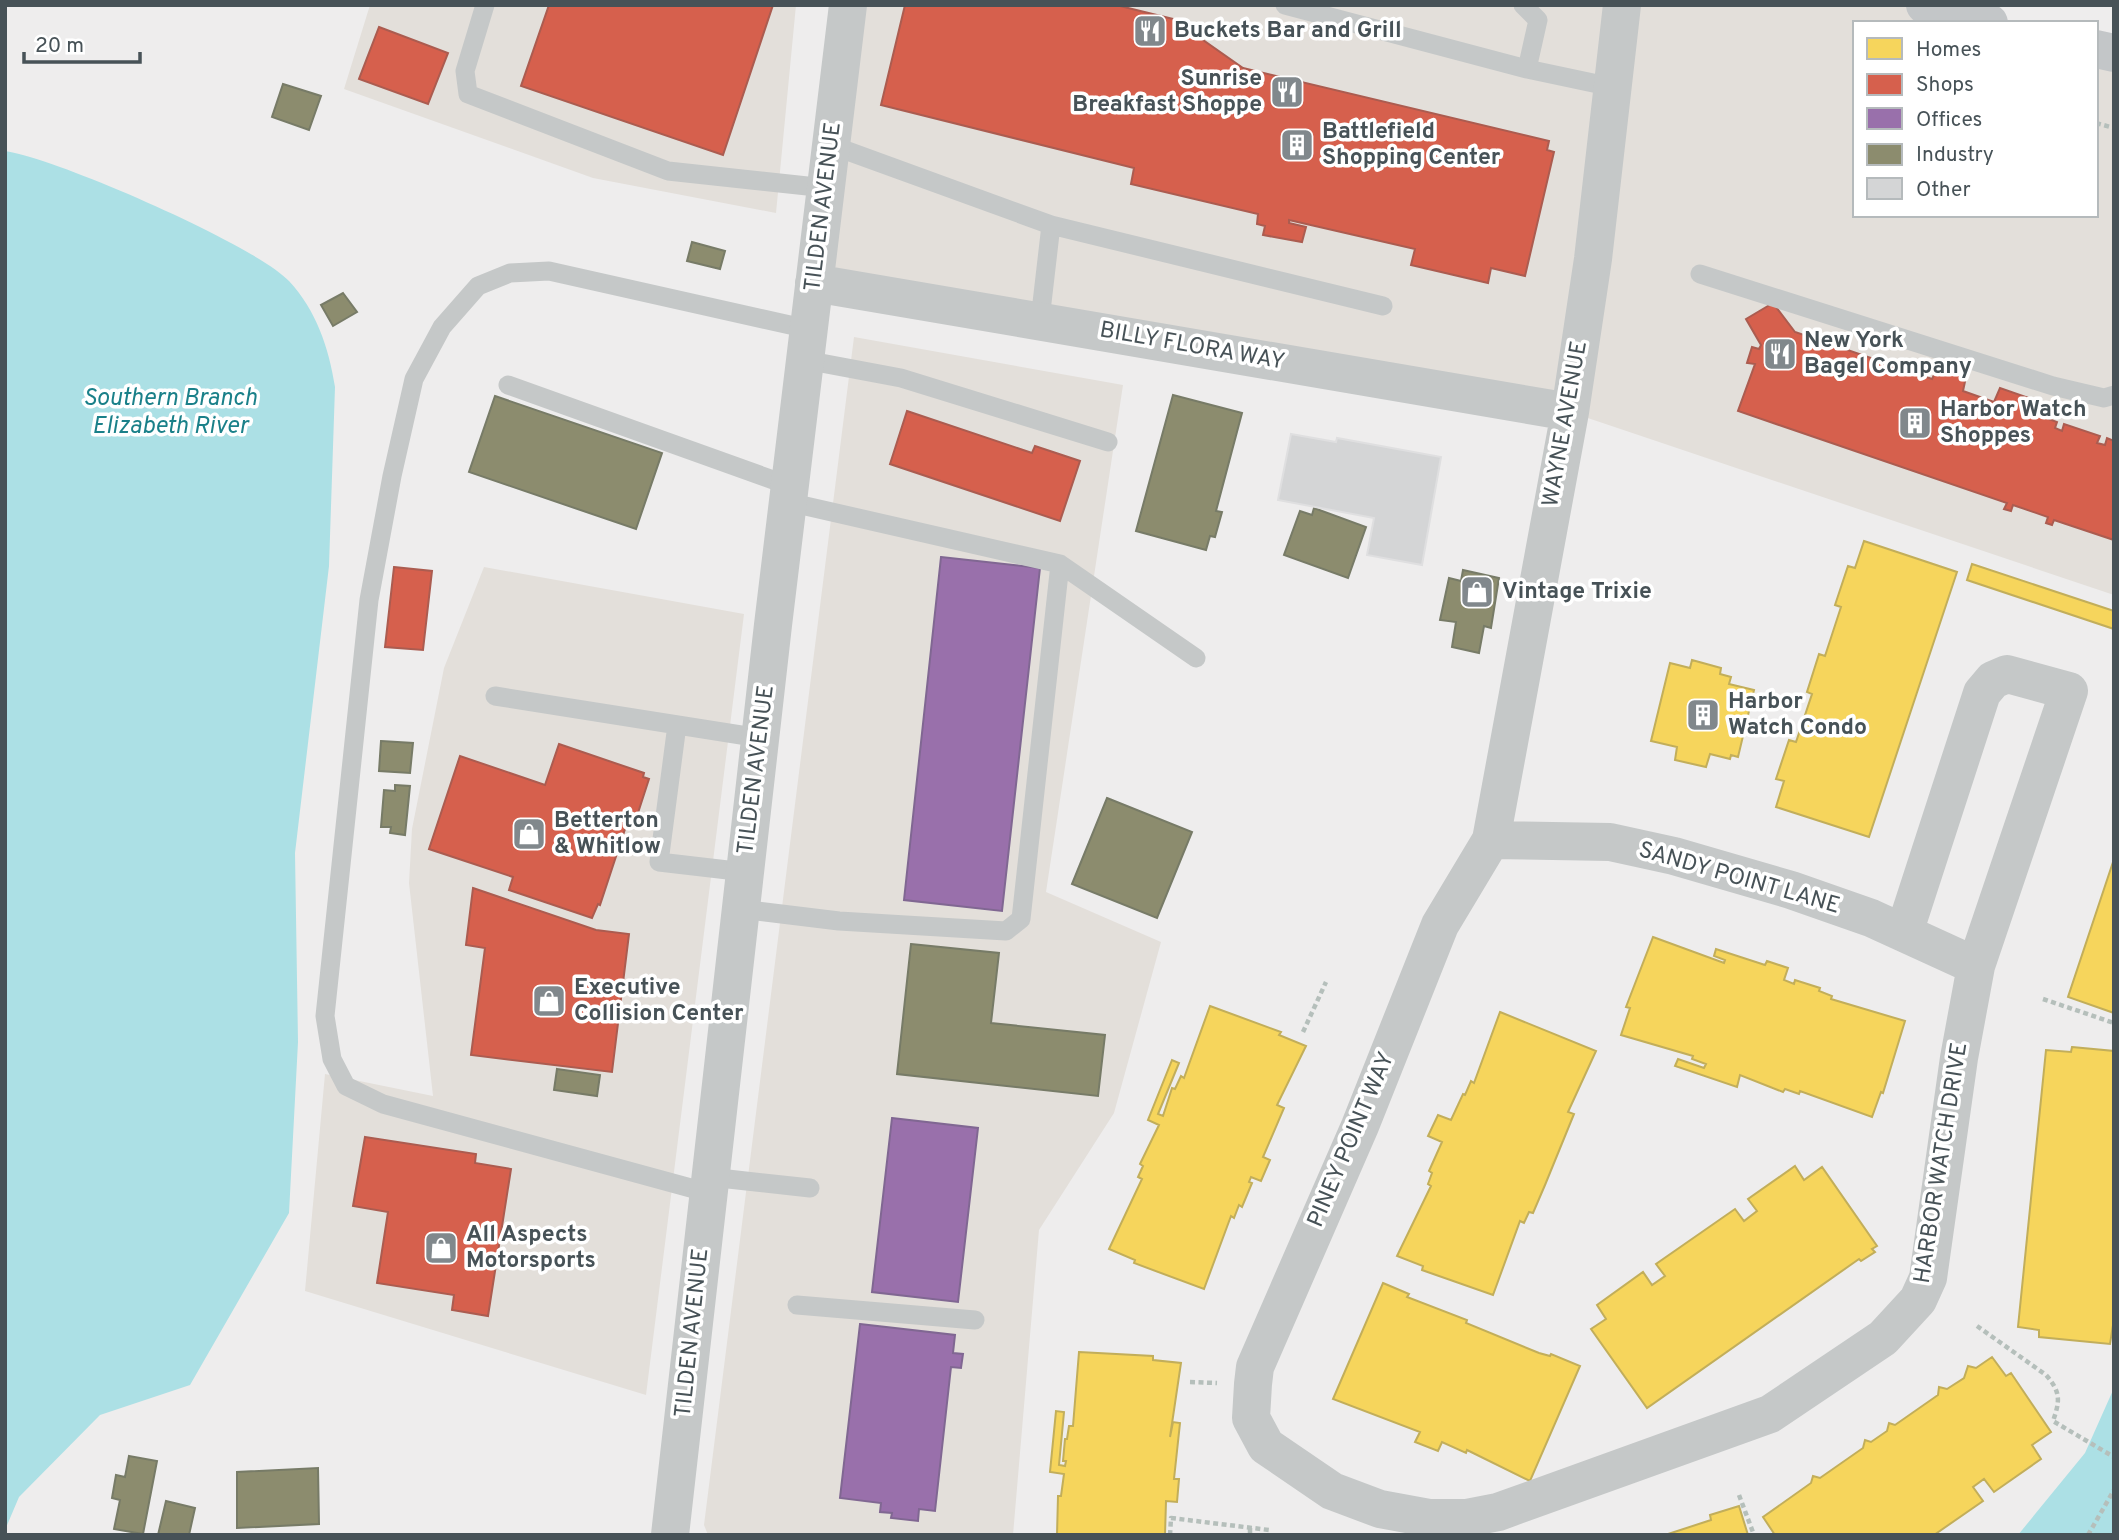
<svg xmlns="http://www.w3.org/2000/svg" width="2119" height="1540" viewBox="0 0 2119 1540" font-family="Overpass,sans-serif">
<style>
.commercial{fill:#e3dfda}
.water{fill:#ace0e5}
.homes{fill:#f6d55c;stroke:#c2ae5a;stroke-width:2}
.shops{fill:#d6604d;stroke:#ab5c50;stroke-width:2}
.offices{fill:#9970ab;stroke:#806792;stroke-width:2}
.industry{fill:#8c8c6e;stroke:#777b67;stroke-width:2}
.building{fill:#d4d5d6;stroke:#dfdfe0;stroke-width:2}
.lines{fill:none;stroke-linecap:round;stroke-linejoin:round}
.path{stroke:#b5bfbb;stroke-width:4.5;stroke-dasharray:5 3.5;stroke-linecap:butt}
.lane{stroke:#c5c8c8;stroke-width:19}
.street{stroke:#c5c8c8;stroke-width:38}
.primary{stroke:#c3c6c8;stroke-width:38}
.labels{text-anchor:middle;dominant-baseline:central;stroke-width:7;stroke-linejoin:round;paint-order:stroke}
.poi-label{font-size:23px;font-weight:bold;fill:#475257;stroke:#fff;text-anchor:start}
.street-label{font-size:23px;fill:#475257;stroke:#fff}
.water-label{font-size:24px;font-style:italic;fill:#1a8089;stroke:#fff}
</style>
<rect width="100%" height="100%" fill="#eeeded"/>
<path class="commercial" d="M 370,5 L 796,5 L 776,213 L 593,178 L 344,89 Z
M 848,5 L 1944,5 L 2007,23 L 1855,23 L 1855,215 L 2096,215 L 2096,48 L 2114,52 L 2114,595 L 1570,412 L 814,283 Z
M 854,337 L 1123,385 L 1046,892 L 1161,942 L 1114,1113 L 1039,1230 L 1013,1535 L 708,1535 L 704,1525 Z
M 484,567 L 744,614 L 646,1395 L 305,1291 L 325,1074 L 433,1096 L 409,883 L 412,829 L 444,668 Z"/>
<path class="water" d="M 5,151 C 56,158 255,245 289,281 C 316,310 329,348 335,387 L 329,566 L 295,853 L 298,1042 L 289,1213 L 190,1385 L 100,1415 L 19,1497 L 5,1530 Z
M 2114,1388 L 2114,1535 L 2018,1535 L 2085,1453 Z"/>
<path class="homes" d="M 1864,541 L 1957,572 L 1869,837 L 1776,807 L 1784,781 L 1776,779 L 1789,740 L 1796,742 L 1812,694 L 1807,692 L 1819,654 L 1825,656 L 1841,607 L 1835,605 L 1848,566 L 1855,568 Z
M 1972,564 L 2114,611 L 2114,629 L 1967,580 Z
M 1692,660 L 1721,668 L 1720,674 L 1731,677 L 1729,684 L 1754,690 L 1738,757 L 1731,755 L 1730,759 L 1710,754 L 1706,767 L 1675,760 L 1677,747 L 1651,741 L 1670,663 L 1690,668 Z
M 2114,859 L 2114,1013 L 2068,997 Z
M 1653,937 L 1724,963 L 1725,960 L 1714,956 L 1716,949 L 1765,965 L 1767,961 L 1788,968 L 1784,980 L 1794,984 L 1795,980 L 1820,988 L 1819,991 L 1832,996 L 1831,999 L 1905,1021 L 1883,1093 L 1881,1092 L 1872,1117 L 1800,1091 L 1799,1094 L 1785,1089 L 1783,1092 L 1740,1075 L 1737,1087 L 1675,1066 L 1678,1059 L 1704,1068 L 1706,1064 L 1692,1059 L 1693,1056 L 1621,1035 L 1630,1008 L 1626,1007 Z
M 1210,1006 L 1281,1032 L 1279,1035 L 1306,1046 L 1277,1105 L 1284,1108 L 1263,1157 L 1270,1160 L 1261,1181 L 1251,1177 L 1249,1182 L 1252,1183 L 1242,1207 L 1239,1205 L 1234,1218 L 1231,1216 L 1204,1289 L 1134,1263 L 1135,1260 L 1109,1249 L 1142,1179 L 1138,1177 L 1143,1166 L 1140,1164 L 1159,1125 L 1148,1120 L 1172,1060 L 1179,1063 L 1158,1114 L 1163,1116 L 1172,1088 L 1175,1089 L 1181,1076 L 1184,1078 Z
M 1500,1012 L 1596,1051 L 1568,1112 L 1574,1114 L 1545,1185 L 1533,1213 L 1529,1212 L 1524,1223 L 1520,1221 L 1493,1295 L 1422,1270 L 1423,1266 L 1397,1256 L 1431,1186 L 1428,1184 L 1432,1173 L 1429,1171 L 1442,1142 L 1428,1136 L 1438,1115 L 1451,1120 L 1463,1094 L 1465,1095 L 1471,1081 L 1474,1083 Z
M 2072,1047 L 2114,1051 L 2114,1319 L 2110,1344 L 2039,1337 L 2039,1330 L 2018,1327 L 2046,1050 L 2071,1052 Z
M 1795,1166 L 1804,1180 L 1822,1167 L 1877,1246 L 1872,1249 L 1875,1252 L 1861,1261 L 1859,1259 L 1647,1408 L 1591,1329 L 1606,1319 L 1597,1305 L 1643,1272 L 1652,1285 L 1665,1276 L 1656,1264 L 1735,1209 L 1744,1221 L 1757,1211 L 1748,1199 Z
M 1383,1283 L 1409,1294 L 1407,1297 L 1467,1320 L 1466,1323 L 1539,1353 L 1550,1356 L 1551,1354 L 1580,1366 L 1530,1481 L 1467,1450 L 1466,1453 L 1442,1442 L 1438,1451 L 1415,1442 L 1420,1432 L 1333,1399 Z
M 1079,1352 L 1153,1356 L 1153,1360 L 1181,1363 L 1170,1437 L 1173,1422 L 1180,1423 L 1174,1479 L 1179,1479 L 1177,1502 L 1166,1501 L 1165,1535 L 1057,1535 L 1058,1496 L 1061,1496 L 1064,1474 L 1050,1472 L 1056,1411 L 1064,1412 L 1059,1465 L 1065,1466 L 1066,1461 L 1063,1461 L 1065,1439 L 1067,1439 L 1069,1426 L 1073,1426 Z
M 1992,1357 L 2006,1376 L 2011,1373 L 2051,1432 L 2032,1445 L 2041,1459 L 1994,1492 L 1984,1479 L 1973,1487 L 1983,1501 L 1934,1535 L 1775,1535 L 1763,1517 L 1811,1483 L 1813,1476 L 1820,1478 L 1863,1448 L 1865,1440 L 1871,1442 L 1887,1431 L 1889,1423 L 1895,1425 L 1938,1395 L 1939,1387 L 1947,1389 L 1964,1378 L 1968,1366 L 1976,1368 Z
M 1739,1506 L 1748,1535 L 1665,1535 L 1711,1520 L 1710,1515 Z"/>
<path class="shops" d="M 549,5 L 773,5 L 723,155 L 521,86 Z
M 905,5 L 1116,5 L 1173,19 L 1243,68 L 1549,141 L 1547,150 L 1554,152 L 1525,276 L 1491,268 L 1488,283 L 1411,265 L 1415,249 L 1289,220 L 1289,223 L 1306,227 L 1302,242 L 1263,235 L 1265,226 L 1257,224 L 1258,214 L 1131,184 L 1134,168 L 881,105 Z
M 379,27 L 448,53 L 428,104 L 359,79 Z
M 1773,303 L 1795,332 L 1932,379 L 1938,367 L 1966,377 L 1963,391 L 1994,402 L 2000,388 L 2029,398 L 2025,410 L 2057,422 L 2055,428 L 2062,431 L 2064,424 L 2100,436 L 2097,443 L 2105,445 L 2107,438 L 2114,441 L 2114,540 L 2054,520 L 2052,525 L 2046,523 L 2048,517 L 2013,505 L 2011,511 L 2004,509 L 2007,503 L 1738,411 L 1755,364 L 1747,363 L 1752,347 L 1759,349 L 1761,345 L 1746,319 Z
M 907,411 L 1032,453 L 1035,446 L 1080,461 L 1060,521 L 890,464 Z
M 394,567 L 432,571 L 423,650 L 385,647 Z
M 559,744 L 644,773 L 643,777 L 649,779 L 636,819 L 629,817 L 600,905 L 598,904 L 592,918 L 509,890 L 513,877 L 429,849 L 460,756 L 545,785 Z
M 473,888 L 596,930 L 629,934 L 612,1072 L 471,1055 L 485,948 L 466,945 Z
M 365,1137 L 476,1154 L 475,1163 L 511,1169 L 488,1316 L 452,1310 L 454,1295 L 377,1283 L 388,1212 L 353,1206 Z"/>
<path class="offices" d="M 941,557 L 1040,568 L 1002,911 L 904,900 Z
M 892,1118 L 978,1128 L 958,1302 L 872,1292 Z
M 860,1324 L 955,1335 L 953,1353 L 963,1354 L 961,1368 L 951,1367 L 935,1511 L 919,1509 L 918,1521 L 891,1518 L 892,1513 L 880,1512 L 881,1503 L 840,1498 Z"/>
<path class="industry" d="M 283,84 L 321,96 L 309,130 L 272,117 Z
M 692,242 L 725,251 L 720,269 L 687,261 Z
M 343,293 L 357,312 L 333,326 L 321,305 Z
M 1173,395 L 1242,413 L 1216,511 L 1222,512 L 1215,537 L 1210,536 L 1206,550 L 1136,531 Z
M 495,396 L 662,453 L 636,529 L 469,472 Z
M 1314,508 L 1366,527 L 1348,578 L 1284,555 L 1300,511 L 1312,515 Z
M 1463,570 L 1499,578 L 1491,628 L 1484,626 L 1479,653 L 1452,647 L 1456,622 L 1440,620 L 1449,578 L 1461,581 Z
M 381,741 L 413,743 L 410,773 L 379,771 Z
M 395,785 L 410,786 L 405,835 L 390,833 L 391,827 L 381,827 L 384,790 L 395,791 Z
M 1107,798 L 1192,832 L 1157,918 L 1072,884 Z
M 911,944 L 999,953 L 991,1023 L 1105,1035 L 1098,1096 L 897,1074 Z
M 557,1069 L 600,1075 L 597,1096 L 554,1090 Z
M 129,1456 L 157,1461 L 143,1534 L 114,1529 L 120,1500 L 112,1498 L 116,1475 L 125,1477 Z
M 318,1468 L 319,1524 L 237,1528 L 237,1472 Z
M 166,1501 L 195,1508 L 189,1535 L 158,1535 Z"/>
<path class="building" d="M 1291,434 L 1336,442 L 1337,438 L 1441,457 L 1422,565 L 1367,555 L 1374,518 L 1278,500 Z"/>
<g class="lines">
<path class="path" d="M 2096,123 L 2114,128
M 2043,999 L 2114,1023
M 1303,1032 L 1326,982
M 1977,1326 L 2046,1375 C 2061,1392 2060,1401 2053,1421 L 2114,1457
M 1190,1382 L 1217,1383
M 1739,1495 L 1754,1535
M 1250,1528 L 1250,1535
M 1170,1535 L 1171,1518 L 1269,1530
M 2088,1535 L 2114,1490"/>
<path class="lane" d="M 485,5 L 465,71 L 468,94 L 668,171 L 826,188
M 1285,5 L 1527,69 L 1612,87
M 1523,5 L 1538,20 L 1527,69
M 831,145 L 1051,225 L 1040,320
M 1051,225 L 1383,306
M 1700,274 L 2053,386 L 2104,398 L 2114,395
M 805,360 L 901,378 L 1108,442
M 508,385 L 790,486
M 788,502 L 1060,564 L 1196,658
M 495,696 L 760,738
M 677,725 L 659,862 L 745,872
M 741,909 L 839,921 L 1006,931 L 1021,919 L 1060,564
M 710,1177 L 810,1188
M 709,1193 L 383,1104 L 346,1086 L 332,1059 L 325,1016 L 369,600 L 392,476 L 414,379 L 442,327 L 478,286 L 510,273 L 549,271 L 808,329
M 797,1305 L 975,1320"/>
<path class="street" d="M 1622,5 L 1593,259 L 1570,412 L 1491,840 L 1440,925 L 1360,1126 L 1255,1367 L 1253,1384 L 1251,1418 L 1266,1446 L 1332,1491 L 1380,1509 L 1429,1518 L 1467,1518 L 1498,1512 L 1770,1414 L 1883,1338 L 1918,1300 L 1928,1278 L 1959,1058 L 1976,966 L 2069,691 L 2007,674 L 1993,680 L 1982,693 L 1904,933
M 814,283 L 1570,412
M 1491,840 L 1610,842 L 1674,856 L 1791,890 L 1871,918 L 1976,966
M 670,1535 L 773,625 L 848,5"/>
<path class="primary" d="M 1925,5 L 1989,23
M 2096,49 L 2114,53"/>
</g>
<defs>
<symbol id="restaurant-square" viewBox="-11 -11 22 22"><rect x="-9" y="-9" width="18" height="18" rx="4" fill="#81888c" stroke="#fff"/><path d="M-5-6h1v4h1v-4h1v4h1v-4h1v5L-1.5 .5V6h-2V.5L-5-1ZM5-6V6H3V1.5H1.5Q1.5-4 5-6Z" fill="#fff"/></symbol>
<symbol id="building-square" viewBox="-11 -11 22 22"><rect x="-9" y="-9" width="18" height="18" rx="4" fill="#81888c" stroke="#fff"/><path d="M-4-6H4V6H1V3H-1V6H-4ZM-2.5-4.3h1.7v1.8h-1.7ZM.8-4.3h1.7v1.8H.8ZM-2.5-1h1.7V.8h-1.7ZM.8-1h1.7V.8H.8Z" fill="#fff"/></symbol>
<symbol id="shop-square" viewBox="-11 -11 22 22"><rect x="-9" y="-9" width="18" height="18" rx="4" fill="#81888c" stroke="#fff"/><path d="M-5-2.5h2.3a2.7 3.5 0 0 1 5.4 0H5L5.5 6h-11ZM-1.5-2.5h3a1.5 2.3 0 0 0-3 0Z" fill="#fff"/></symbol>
</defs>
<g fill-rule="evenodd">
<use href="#restaurant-square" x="1131" y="12" width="38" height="38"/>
<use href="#restaurant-square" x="1268" y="73" width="38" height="38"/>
<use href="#building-square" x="1278" y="126" width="38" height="38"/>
<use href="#restaurant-square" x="1761" y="335" width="38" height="38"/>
<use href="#building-square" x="1896" y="404" width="38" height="38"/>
<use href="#shop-square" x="1458" y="573" width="38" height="38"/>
<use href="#building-square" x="1684" y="696" width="38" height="38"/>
<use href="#shop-square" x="510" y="815" width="38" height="38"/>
<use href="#shop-square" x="530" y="982" width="38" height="38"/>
<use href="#shop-square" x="422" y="1229" width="38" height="38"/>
</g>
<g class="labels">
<g class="poi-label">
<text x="1174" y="31">Buckets Bar and Grill</text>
<text x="1262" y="79" text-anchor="end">Sunrise<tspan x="1262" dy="26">Breakfast Shoppe</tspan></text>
<text x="1322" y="132">Battlefield<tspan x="1322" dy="26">Shopping Center</tspan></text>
<text x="1804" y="341">New York<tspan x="1804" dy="26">Bagel Company</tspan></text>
<text x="1940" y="410">Harbor Watch<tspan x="1940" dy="26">Shoppes</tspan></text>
<text x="1502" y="592">Vintage Trixie</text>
<text x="1728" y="702">Harbor<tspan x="1728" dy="26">Watch Condo</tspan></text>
<text x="554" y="821">Betterton<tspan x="554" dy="26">&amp; Whitlow</tspan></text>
<text x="574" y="988">Executive<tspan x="574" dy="26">Collision Center</tspan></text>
<text x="466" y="1235">All Aspects<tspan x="466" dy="26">Motorsports</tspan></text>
</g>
<g class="street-label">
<text transform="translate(824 207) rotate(-83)">TILDEN AVENUE</text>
<text transform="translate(1192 347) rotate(10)">BILLY FLORA WAY</text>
<text transform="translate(1566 424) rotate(-80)">WAYNE AVENUE</text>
<text transform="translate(757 770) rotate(-83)">TILDEN AVENUE</text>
<text transform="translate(1739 879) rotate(16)">SANDY POINT LANE</text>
<text transform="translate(1352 1140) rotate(-67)">PINEY POINT WAY</text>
<text transform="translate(1942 1163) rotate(-81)">HARBOR WATCH DRIVE</text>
<text transform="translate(693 1333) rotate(-84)">TILDEN AVENUE</text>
</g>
<g class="water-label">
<text x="170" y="399">Southern Branch<tspan x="170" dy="28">Elizabeth River</tspan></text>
</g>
</g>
<rect width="2119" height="1540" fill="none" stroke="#475257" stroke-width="14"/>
<rect x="1853" y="21" width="245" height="196" fill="#ffffff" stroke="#b5babc" stroke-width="2"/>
<rect x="1867" y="38" width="35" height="21" fill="#f6d55c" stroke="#b5babc" stroke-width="2"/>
<text x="1916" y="56" font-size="21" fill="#475257">Homes</text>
<rect x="1867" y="74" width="35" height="21" fill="#d6604d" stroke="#b5babc" stroke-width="2"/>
<text x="1916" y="91" font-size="21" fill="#475257">Shops</text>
<rect x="1867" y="108" width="35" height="21" fill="#9970ab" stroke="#b5babc" stroke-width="2"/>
<text x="1916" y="126" font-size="21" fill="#475257">Offices</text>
<rect x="1867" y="144" width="35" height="21" fill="#8c8c6e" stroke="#b5babc" stroke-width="2"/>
<text x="1916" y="161" font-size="21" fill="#475257">Industry</text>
<rect x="1867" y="178" width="35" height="21" fill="#d4d5d6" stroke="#b5babc" stroke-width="2"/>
<text x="1916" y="196" font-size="21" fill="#475257">Other</text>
<path d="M24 52v10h116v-10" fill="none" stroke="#475257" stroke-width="3.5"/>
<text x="35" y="52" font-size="21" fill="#475257" stroke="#ffffff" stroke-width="5" paint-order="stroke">20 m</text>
</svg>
